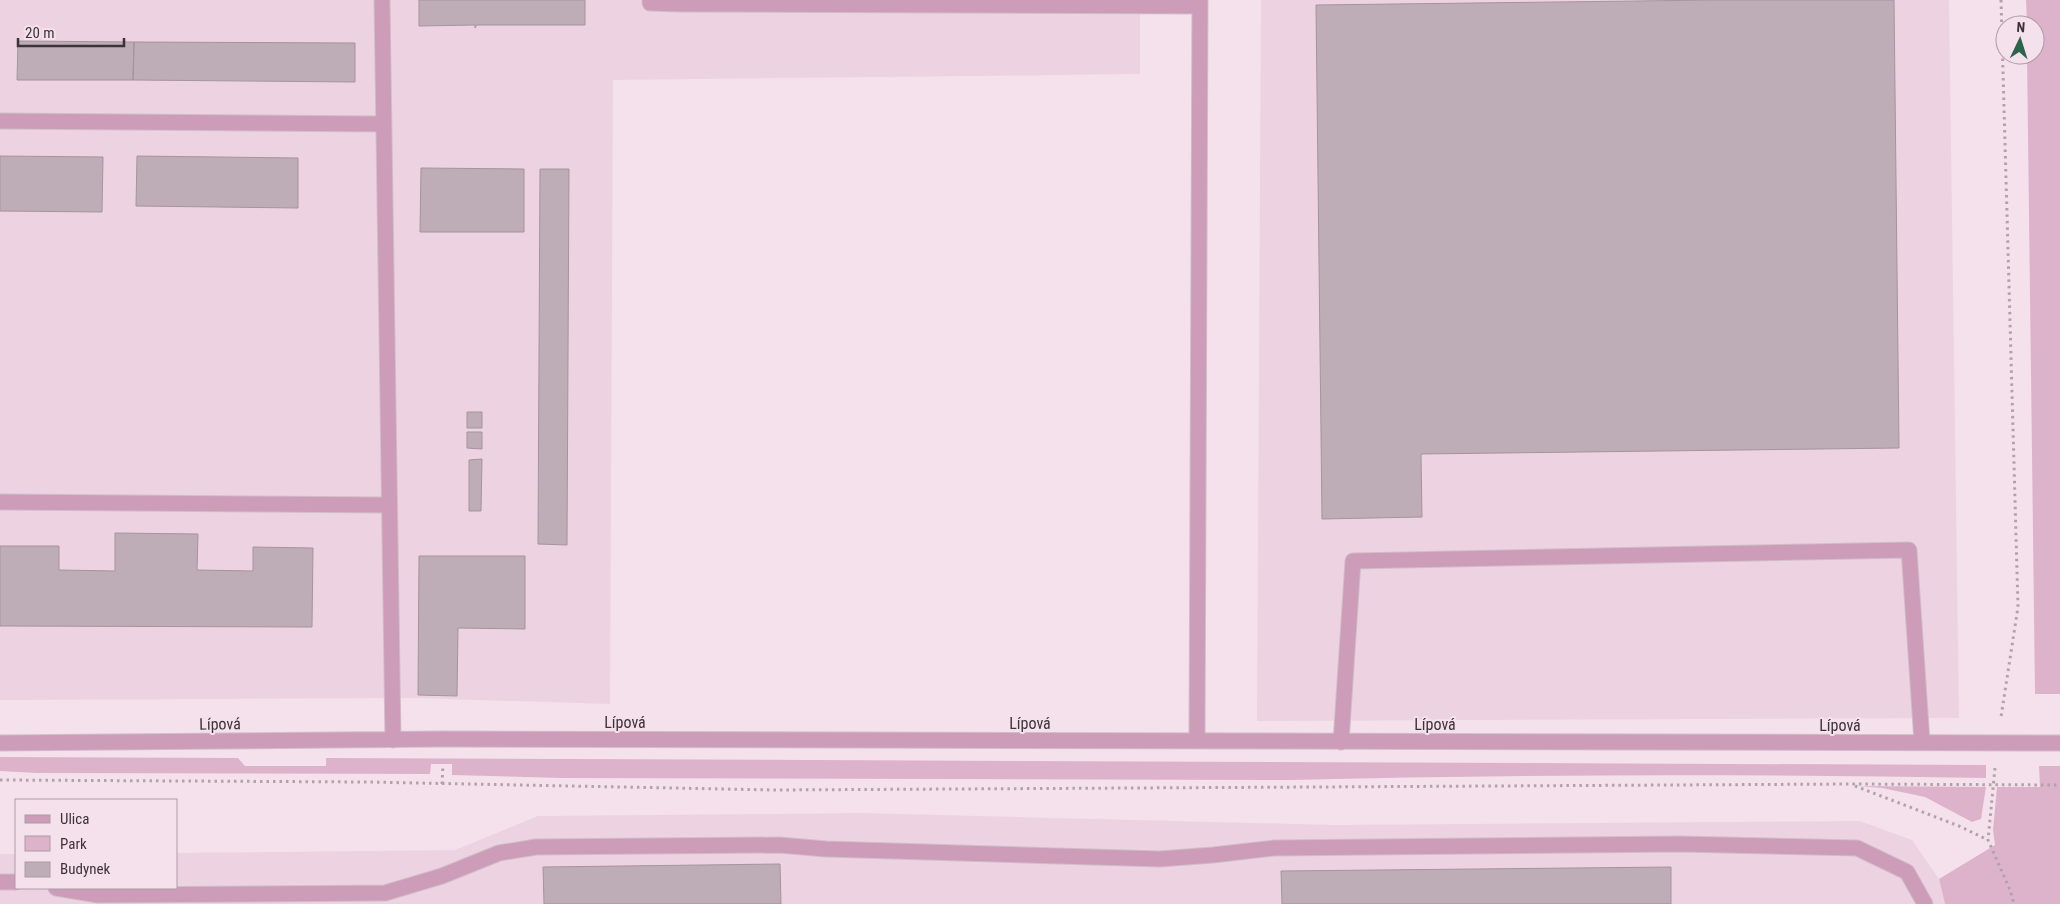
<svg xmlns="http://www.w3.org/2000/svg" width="2060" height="904" viewBox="0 0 2060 904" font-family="'Roboto Condensed',sans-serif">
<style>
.built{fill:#edd3e2}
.green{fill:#ddb3cb}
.building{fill:#beacb6;stroke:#a5939d}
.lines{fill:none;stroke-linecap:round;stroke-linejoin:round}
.minor-casing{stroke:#d0bec8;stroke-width:17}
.path{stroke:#b1a2aa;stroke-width:3;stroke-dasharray:2.5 4;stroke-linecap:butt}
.minor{stroke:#cc9cb8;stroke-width:15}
.labels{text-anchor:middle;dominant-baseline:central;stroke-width:4;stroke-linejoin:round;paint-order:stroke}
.street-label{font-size:16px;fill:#3b3338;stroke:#f5e1ec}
</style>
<rect width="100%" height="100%" fill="#f5e1ec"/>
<path class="built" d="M 0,0 L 1140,0 L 1140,74 L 613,80 L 610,704 L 416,698 L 0,700 Z
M 1261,0 L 1949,0 L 1959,718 L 1257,721 Z
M 863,813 L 1334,825 L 1860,821 L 1912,840 L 1939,879 L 1945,904 L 0,904 L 0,854 L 16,854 L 16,888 L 176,888 L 176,853 L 455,850 L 538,816 Z"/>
<path class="green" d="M 2026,0 L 2060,0 L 2060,694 L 2035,694 L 2027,55 L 2035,55 L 2035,25 L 2027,25 Z
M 0,757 L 238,758 L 245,766 L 326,766 L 326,758 L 1986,765 L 1986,778 C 1754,774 1522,774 1290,780 L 561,778 L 452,775 L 452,764 L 431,764 L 430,774 L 37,773 L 0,771 Z
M 2039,766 L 2060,766 L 2060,904 L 1945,904 L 1939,879 L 1995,845 L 1993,830 L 1997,787 L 2040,787 Z
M 1858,786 L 1986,787 L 1981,819 L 1972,822 L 1925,797 L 1882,788 Z"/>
<path class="building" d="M 419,0 L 585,0 L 585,25 L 477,25 L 475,28 L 475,25 L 419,26 Z
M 1715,0 L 1894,0 L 1899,448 L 1421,454 L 1422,517 L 1322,519 L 1316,5 Z
M 18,41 L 134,42 L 133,80 L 17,80 Z
M 134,42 L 355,43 L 355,82 L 133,80 Z
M 0,156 L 103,157 L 102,212 L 0,211 Z
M 137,156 L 298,158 L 298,208 L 136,206 Z
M 421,168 L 524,169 L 524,232 L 420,232 Z
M 540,169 L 569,169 L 567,545 L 538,544 Z
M 467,412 L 482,412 L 482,428 L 467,428 Z
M 467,432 L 482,432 L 482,449 L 467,448 Z
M 482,459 L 481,511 L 469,511 L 469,460 Z
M 115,533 L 198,534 L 197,570 L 253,571 L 253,547 L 313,548 L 312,627 L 0,626 L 0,546 L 59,546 L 59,570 L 115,571 Z
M 419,556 L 525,556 L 525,629 L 458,628 L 457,696 L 418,695 Z
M 780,864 L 781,904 L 544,904 L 543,867 Z
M 1671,867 L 1671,904 L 1282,904 L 1281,871 Z"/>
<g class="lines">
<defs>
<path id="minor" d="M 382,0 L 393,740
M 650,0 L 650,3 L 680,4 L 1200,6
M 0,121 L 384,124
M 0,502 L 389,505
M 1197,741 L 1200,0
M 1341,742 L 1353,561 L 1909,550 L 1922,742
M 0,743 L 444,739 L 2060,743
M 0,882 L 16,882
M 56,888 L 98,895 L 385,893 L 442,876 L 499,853 L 536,847 L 779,845 L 826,849 L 1160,859 L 1213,855 L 1274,848 L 1680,844 L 1857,848 L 1907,872 L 1925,904"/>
</defs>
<use href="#minor" class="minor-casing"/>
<path class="path" d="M 2001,0 L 2018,607 L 2001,717
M 1995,768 L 1988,840 L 2010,890 L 2014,904
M 0,780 L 367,782 L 774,790 L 1852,784 L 2060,785
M 442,784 L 443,765
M 1855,786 L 1959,826 L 1988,840"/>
<use href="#minor" class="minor"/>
</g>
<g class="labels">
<g class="street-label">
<text x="625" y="722">Lípová</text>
<text x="1030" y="723">Lípová</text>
<text transform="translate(220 724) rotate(-1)">Lípová</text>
<text x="1435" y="724">Lípová</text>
<text x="1840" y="725">Lípová</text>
</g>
</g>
<rect x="15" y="799" width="162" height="90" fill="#f5e1ec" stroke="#ab9ba4"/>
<rect x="25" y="815" width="25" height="8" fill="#cc9cb8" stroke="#ab9ba4"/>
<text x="60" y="824" font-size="15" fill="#3b3338">Ulica</text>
<rect x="25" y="836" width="25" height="15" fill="#ddb3cb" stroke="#ab9ba4"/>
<text x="60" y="849" font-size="15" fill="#3b3338">Park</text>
<rect x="25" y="862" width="25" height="15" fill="#beacb6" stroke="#ab9ba4"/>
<text x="60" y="874" font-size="15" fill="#3b3338">Budynek</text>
<g transform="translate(2020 40) rotate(4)"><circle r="24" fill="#f5e1ec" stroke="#ab9ba4"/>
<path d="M0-4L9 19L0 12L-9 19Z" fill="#2b644b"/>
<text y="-8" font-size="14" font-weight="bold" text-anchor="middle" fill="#3b3338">N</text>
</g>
<path d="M18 38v8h106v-8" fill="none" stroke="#3b3338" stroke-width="2.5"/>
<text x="25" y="38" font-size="15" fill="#3b3338" stroke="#f5e1ec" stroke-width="4" paint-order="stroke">20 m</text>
</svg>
